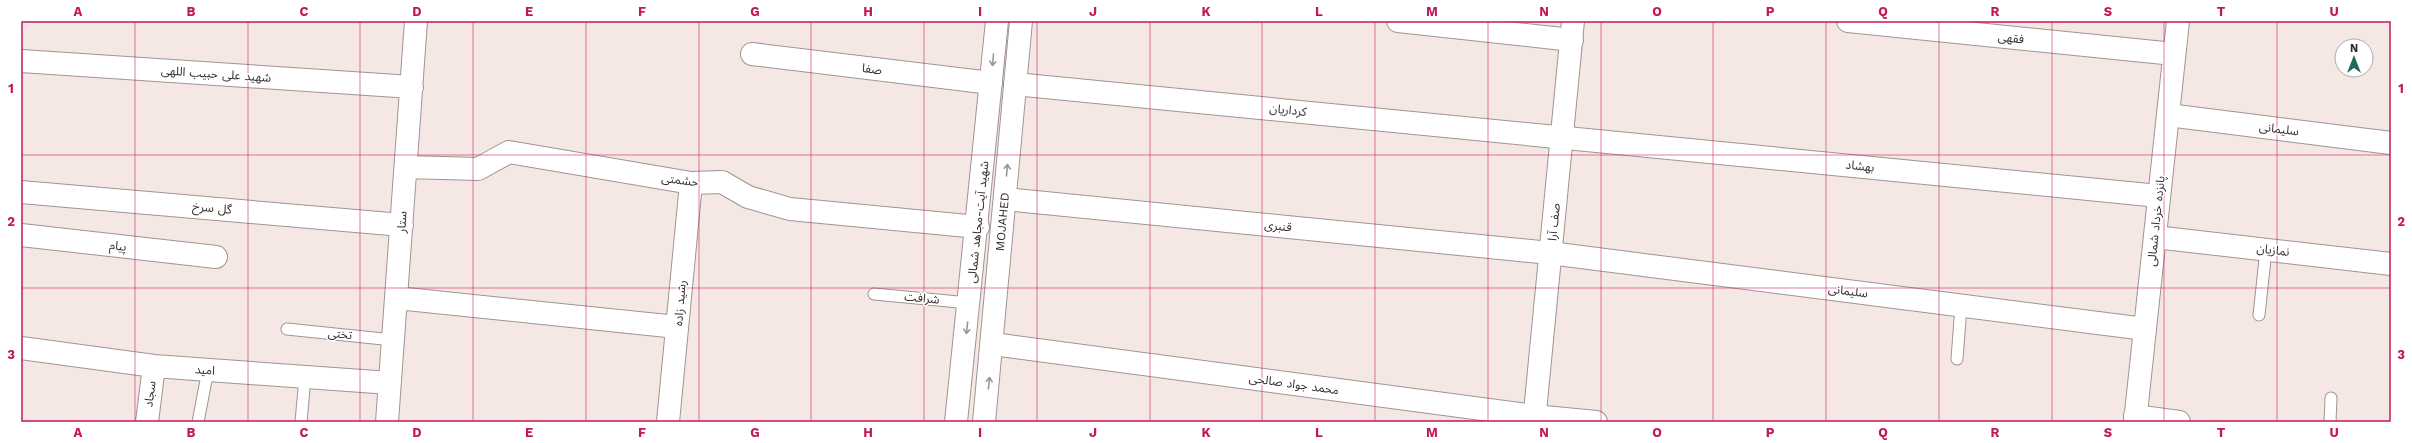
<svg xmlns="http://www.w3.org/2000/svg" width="2412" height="443" viewBox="0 0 2412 443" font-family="'Work Sans','Noto Sans Arabic',sans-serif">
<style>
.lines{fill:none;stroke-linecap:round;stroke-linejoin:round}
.service-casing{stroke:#a19491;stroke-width:13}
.minor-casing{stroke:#a19491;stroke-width:24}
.tertiary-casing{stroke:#a19491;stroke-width:24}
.secondary-casing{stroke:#a19491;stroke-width:24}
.service{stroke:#fff;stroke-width:11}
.minor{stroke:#fff;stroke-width:22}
.tertiary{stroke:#fff;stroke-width:22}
.secondary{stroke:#fff;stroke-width:22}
.oneway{stroke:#989695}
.grid{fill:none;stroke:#c2185b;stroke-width:1;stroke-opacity:0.55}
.labels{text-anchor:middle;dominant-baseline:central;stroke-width:3;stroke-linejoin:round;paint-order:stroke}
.street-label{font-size:12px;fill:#322c2b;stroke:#fff}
.neatline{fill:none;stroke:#c2185b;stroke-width:1.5}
.grid-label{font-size:13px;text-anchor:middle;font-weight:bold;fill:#c2185b}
</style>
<rect width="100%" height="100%" fill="#f5e7e3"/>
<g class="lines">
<defs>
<path id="service" d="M 874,294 L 969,303
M 2259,315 L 2266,250
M 287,329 L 393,340
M 1957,359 L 1961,306
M 198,422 L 208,370
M 301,422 L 305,377
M 2330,422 L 2331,398"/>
<path id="minor" d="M 1398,21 L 1572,40
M 1848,21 L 2174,54
M 752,54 L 991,83
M 21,61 L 412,87
M 1015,84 L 2159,196
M 2168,115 L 2391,143
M 406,167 L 478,169 L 509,152 L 691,183 L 722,182 L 748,197 L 790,209 L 978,227
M 21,192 L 402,225
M 1005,199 L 1550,253 L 2145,329
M 21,235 L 216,257
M 2155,237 L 2391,264
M 397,298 L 677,327
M 993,344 L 1534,416 L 1596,422
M 21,348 L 154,366 L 390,383
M 2135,416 L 2179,422
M 147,422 L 154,366
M 387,422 L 416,21
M 668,422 L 691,183"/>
<path id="tertiary" d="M 1534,422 L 1573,21
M 2135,422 L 2178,21"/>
<g id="secondary">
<path d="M 956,422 L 997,21"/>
<path id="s1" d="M 984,422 L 1021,21"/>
</g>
</defs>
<use href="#service" class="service-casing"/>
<use href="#minor" class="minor-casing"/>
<use href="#tertiary" class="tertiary-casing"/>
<use href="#secondary" class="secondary-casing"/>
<use href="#service" class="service"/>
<use href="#minor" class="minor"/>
<use href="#tertiary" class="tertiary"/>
<use href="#secondary" class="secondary"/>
</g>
<defs><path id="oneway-shaft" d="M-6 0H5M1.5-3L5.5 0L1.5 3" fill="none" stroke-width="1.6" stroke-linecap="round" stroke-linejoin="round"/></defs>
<g class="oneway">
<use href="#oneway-shaft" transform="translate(993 60) rotate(95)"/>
<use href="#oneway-shaft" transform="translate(1007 170) rotate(-85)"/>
<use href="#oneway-shaft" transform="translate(967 328) rotate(96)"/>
<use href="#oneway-shaft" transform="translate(989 383) rotate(-84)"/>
</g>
<path class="grid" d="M 135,21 L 135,422M 248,21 L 248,422M 360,21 L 360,422M 473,21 L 473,422M 586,21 L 586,422M 699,21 L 699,422M 811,21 L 811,422M 924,21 L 924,422M 1037,21 L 1037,422M 1150,21 L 1150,422M 1262,21 L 1262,422M 1375,21 L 1375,422M 1488,21 L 1488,422M 1601,21 L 1601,422M 1713,21 L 1713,422M 1826,21 L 1826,422M 1939,21 L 1939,422M 2052,21 L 2052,422M 2164,21 L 2164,422M 2277,21 L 2277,422M 21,155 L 2391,155M 21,288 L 2391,288"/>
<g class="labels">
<g class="street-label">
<text transform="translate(2011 38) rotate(6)">فقهی</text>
<text transform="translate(872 69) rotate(7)">صفا</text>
<text transform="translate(216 74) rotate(4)">شهید علی حبیب اللهی</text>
<text transform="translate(1288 110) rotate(6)">کرداریان</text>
<text transform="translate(2279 129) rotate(7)">سلیمانی</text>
<text transform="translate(1860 166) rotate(6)">بهشاد</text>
<text transform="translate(680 180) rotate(7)">حشمتی</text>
<text transform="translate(212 208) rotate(5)">گل سرخ</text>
<text transform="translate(2156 221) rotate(-84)">پانزده خرداد شمالی</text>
<text transform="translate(402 222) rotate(-86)">ستار</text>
<text transform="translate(978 222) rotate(-84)">شهید آیت-مجاهد شمالی</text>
<text stroke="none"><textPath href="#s1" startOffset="201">MOJAHED</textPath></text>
<text transform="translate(1554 222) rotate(-84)">صف آرا</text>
<text transform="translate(1278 226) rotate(6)">قنبری</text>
<text transform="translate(118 246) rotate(7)">پیام</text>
<text transform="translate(2273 250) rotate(7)">نمازیان</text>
<text transform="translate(1848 291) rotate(7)">سلیمانی</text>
<text transform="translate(922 298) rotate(6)">شرافت</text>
<text transform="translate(680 303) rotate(-85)">رشید زاده</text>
<text transform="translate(340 334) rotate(6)">تختی</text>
<text transform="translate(205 370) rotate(4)">امید</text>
<text transform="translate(1294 384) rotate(8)">محمد جواد صالحی</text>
<text transform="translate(150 394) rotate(-83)">سجاد</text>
</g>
</g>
<rect width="2412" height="443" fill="none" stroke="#ffffff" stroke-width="44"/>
<g transform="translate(2354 58)"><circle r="19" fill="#ffffff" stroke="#adabaa"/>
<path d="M0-3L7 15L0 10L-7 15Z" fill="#23685c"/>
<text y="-6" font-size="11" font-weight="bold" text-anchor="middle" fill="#322c2b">N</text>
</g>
<rect x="22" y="22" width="2368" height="399" class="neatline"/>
<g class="grid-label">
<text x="78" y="16">A</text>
<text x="191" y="16">B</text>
<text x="304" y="16">C</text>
<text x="417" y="16">D</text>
<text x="529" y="16">E</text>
<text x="642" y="16">F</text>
<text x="755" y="16">G</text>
<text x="868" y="16">H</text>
<text x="980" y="16">I</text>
<text x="1093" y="16">J</text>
<text x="1206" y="16">K</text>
<text x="1319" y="16">L</text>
<text x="1432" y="16">M</text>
<text x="1544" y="16">N</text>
<text x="1657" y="16">O</text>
<text x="1770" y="16">P</text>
<text x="1883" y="16">Q</text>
<text x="1995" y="16">R</text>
<text x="2108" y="16">S</text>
<text x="2221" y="16">T</text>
<text x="2334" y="16">U</text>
<text x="11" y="93">1</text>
<text x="2401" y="93">1</text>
<text x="11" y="226">2</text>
<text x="2401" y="226">2</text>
<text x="11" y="359">3</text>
<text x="2401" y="359">3</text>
<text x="78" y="437">A</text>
<text x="191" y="437">B</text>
<text x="304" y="437">C</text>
<text x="417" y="437">D</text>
<text x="529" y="437">E</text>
<text x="642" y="437">F</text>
<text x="755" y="437">G</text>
<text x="868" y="437">H</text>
<text x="980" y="437">I</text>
<text x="1093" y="437">J</text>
<text x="1206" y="437">K</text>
<text x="1319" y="437">L</text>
<text x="1432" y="437">M</text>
<text x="1544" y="437">N</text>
<text x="1657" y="437">O</text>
<text x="1770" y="437">P</text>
<text x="1883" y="437">Q</text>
<text x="1995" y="437">R</text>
<text x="2108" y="437">S</text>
<text x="2221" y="437">T</text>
<text x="2334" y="437">U</text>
</g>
</svg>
